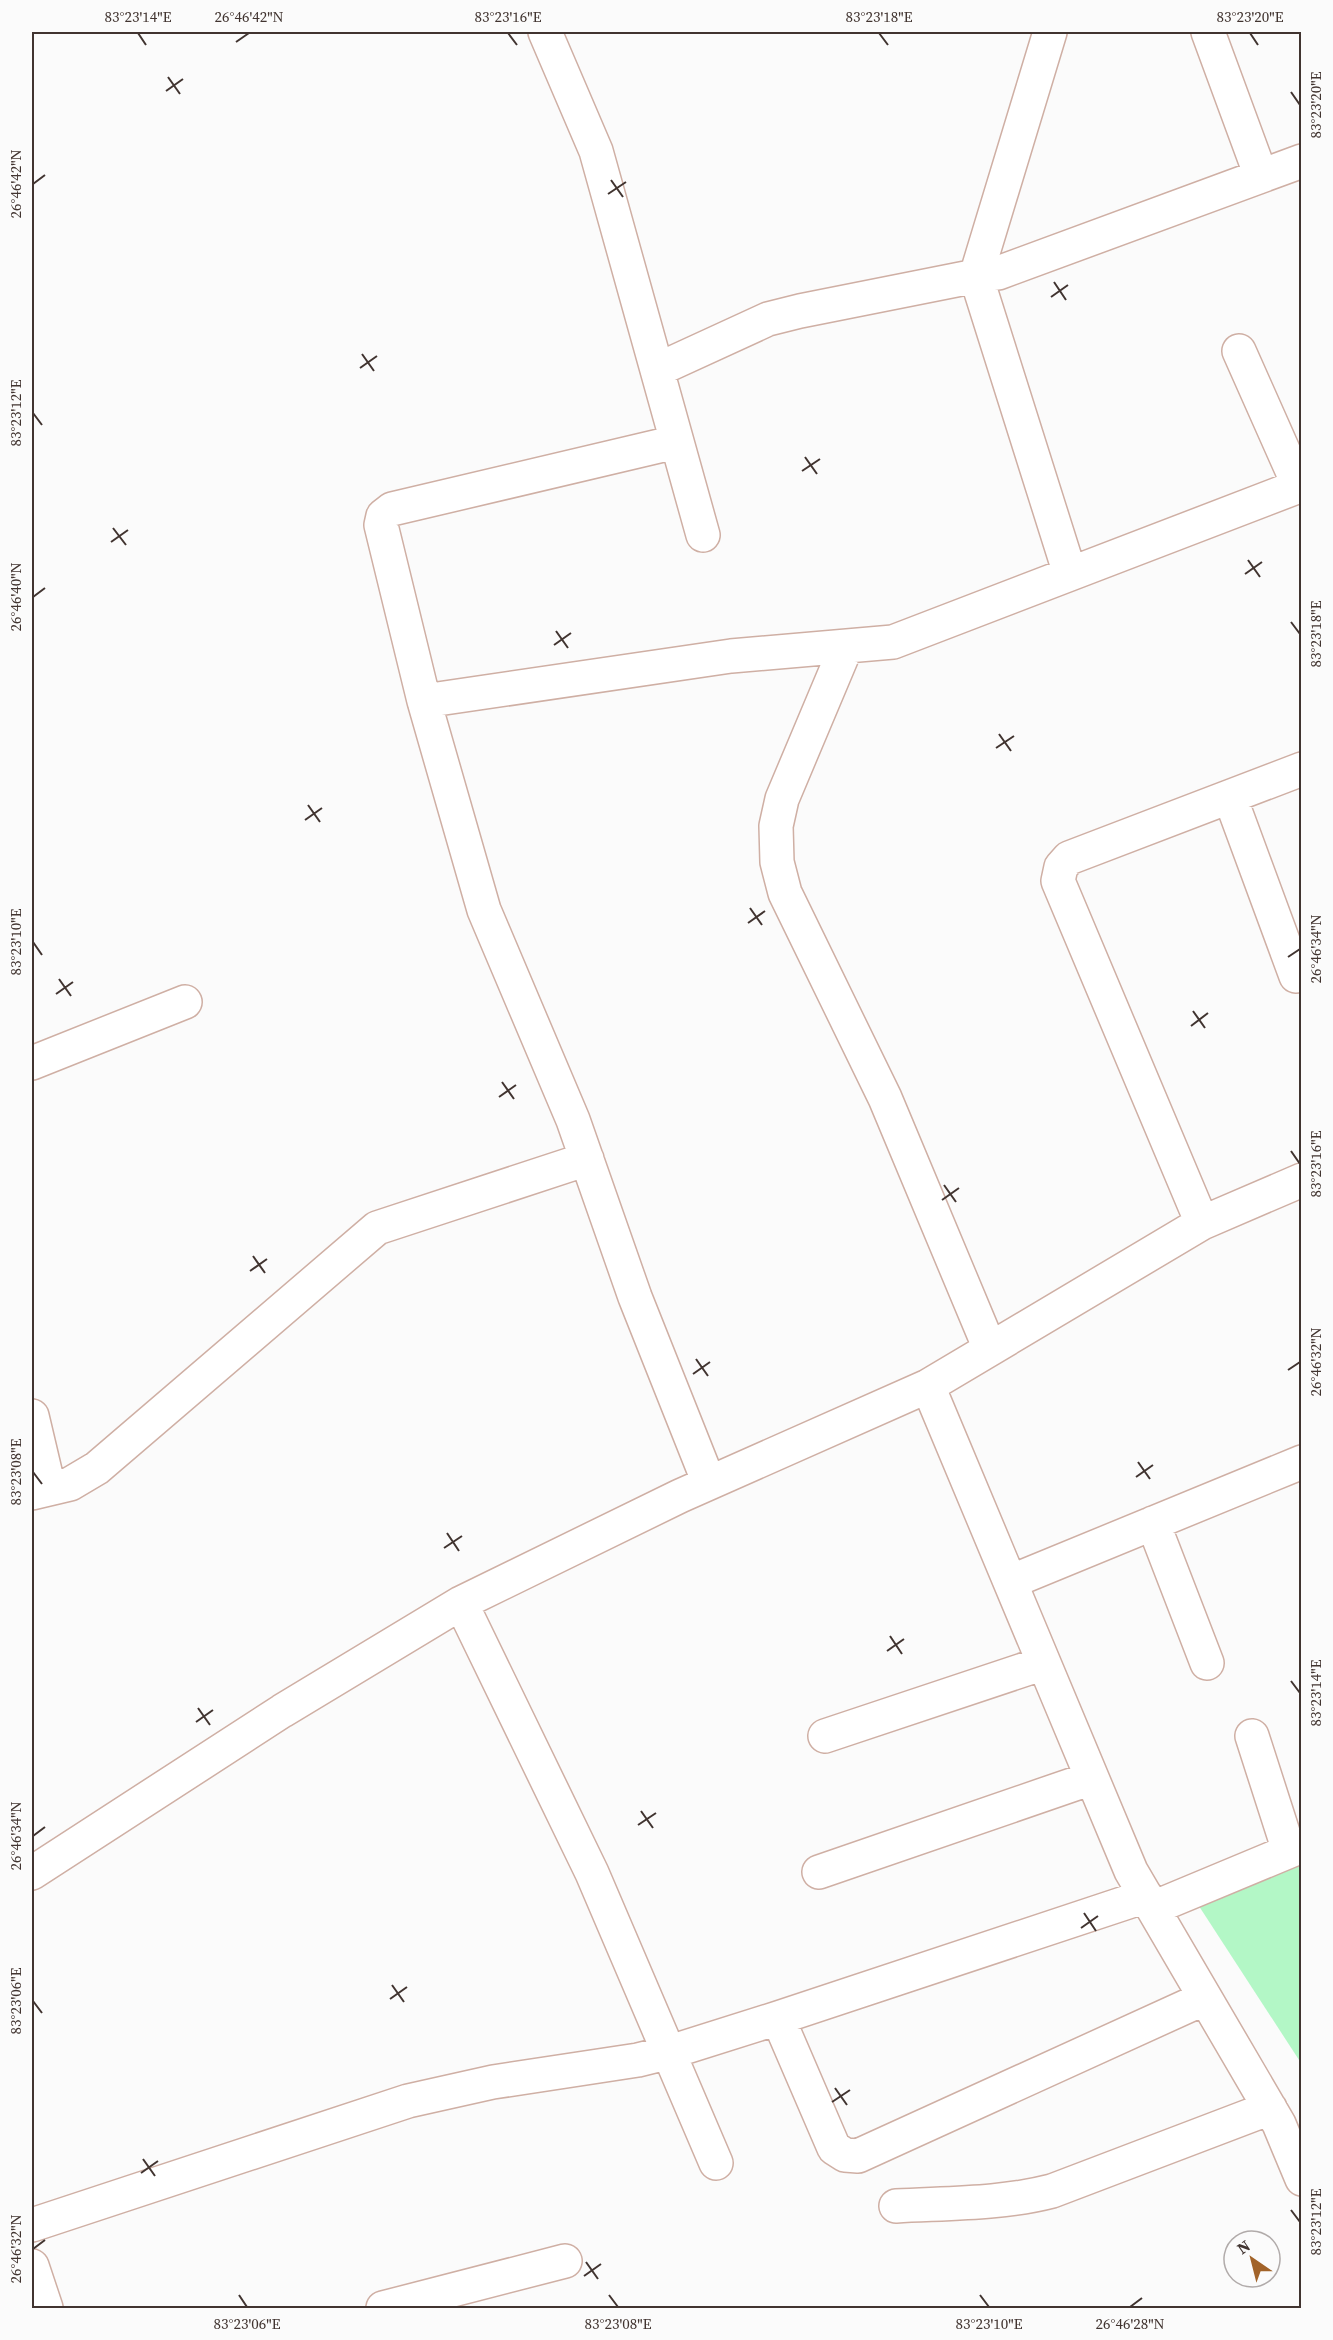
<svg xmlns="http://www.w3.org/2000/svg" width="1333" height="2340" viewBox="0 0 1333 2340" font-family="'Source Serif 4',serif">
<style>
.green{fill:#b3f7c6}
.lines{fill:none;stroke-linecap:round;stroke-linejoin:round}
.street-casing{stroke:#cfafa4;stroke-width:36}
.street{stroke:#fff;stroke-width:33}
.ticks{fill:none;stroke:#413430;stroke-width:2}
.neatline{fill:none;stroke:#413430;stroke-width:2}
.ticks-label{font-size:15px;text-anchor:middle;fill:#413430}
</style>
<rect width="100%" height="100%" fill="#fbfbfb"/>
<path class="green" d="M 1301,1860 L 1301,2063 L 1195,1900 Z"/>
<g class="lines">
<defs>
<path id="street" d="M 545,32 L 596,151 L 703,535
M 1050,32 L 976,276 L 998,273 L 1302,161
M 1208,32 L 1261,176
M 1239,351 L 1299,486
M 657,370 L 768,319 L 800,311 L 976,276 L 1070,574
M 676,442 L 392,509 L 383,516 L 381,525 L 424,701 L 484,910 L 573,1120 L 635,1297 L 709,1483
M 846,647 L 782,799 L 776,826 L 777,862 L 785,893 L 885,1098 L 990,1349
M 424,701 L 731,656 L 893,642 L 1302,485
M 1230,797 L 1296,976
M 32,1063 L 185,1002
M 1202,1223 L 1058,881 L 1061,867 L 1069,858 L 1302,769
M 928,1386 L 1131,1871 L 1279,2124 L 1302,2179
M 32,1416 L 49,1488
M 32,1493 L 70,1484 L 97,1468 L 377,1228 L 587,1159
M 1153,1523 L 1207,1663
M 1010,1582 L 1302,1462
M 461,1603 L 592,1873 L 716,2163
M 825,1736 L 1044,1663
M 1252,1736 L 1289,1851
M 819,1872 L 1092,1778
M 32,1873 L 282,1711 L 461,1603 L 680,1496 L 928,1386 L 1202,1223 L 1302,1180
M 1153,1908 L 1302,1846
M 778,2018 L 834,2148 L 845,2155 L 858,2156 L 1205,1998
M 896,2206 C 948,2203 1002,2204 1052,2191 L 1270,2108
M 32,2225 L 408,2101 L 493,2082 L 638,2060 L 670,2052 L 778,2018 L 1146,1896
M 32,2266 L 46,2308
M 383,2308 L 565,2261"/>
</defs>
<use href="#street" class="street-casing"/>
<use href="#street" class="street"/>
</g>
<path class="ticks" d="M 138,33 L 146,45M 508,33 L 517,45M 879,33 L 888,45M 1250,33 L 1258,45M 236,42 L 249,33M 168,77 L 180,94M 166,91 L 183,79M 1291,92 L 1300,105M 611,180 L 623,197M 33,184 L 45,175M 608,194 L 626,182M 1054,282 L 1066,300M 1051,297 L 1068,285M 362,354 L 374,371M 360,368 L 377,356M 33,413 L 42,425M 805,457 L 817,474M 802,471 L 820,459M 113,528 L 126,545M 111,542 L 128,530M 1248,560 L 1260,577M 1245,574 L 1262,562M 33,597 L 45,588M 1291,622 L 1300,634M 556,631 L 568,648M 554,645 L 571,633M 999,734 L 1011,751M 996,748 L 1014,736M 308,805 L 320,822M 305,820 L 322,808M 750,908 L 762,925M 748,923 L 765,911M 33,942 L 42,955M 1288,957 L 1300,949M 59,979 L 71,996M 56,994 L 73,982M 1193,1011 L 1205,1028M 1191,1026 L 1208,1013M 502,1082 L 514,1099M 499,1097 L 516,1085M 1291,1151 L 1300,1164M 944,1185 L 956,1202M 942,1200 L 959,1188M 253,1256 L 265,1273M 250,1271 L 267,1259M 696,1359 L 708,1376M 1288,1370 L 1300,1362M 693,1374 L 710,1362M 1138,1462 L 1150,1479M 33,1472 L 42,1484M 1136,1477 L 1153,1465M 447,1533 L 459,1551M 444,1548 L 462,1536M 890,1636 L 902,1654M 887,1651 L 904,1639M 1291,1681 L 1300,1693M 198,1708 L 210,1725M 196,1722 L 213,1710M 641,1811 L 653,1828M 638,1825 L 656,1813M 33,1836 L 45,1827M 1084,1913 L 1096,1931M 1081,1928 L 1098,1916M 392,1985 L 404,2002M 390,1999 L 407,1987M 33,2001 L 42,2013M 835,2088 L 847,2105M 832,2102 L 850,2090M 143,2159 L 155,2176M 141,2173 L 158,2161M 1291,2210 L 1300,2222M 33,2249 L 45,2240M 586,2262 L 598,2279M 584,2276 L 601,2264M 239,2295 L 247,2307M 609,2295 L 618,2307M 980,2295 L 989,2307M 1130,2307 L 1142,2298"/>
<rect width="1333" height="2340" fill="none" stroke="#fbfbfb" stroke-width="66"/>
<g transform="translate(1252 2259) rotate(325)"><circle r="28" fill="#fbfbfb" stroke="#b1abaa" stroke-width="1.5"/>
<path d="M0-4.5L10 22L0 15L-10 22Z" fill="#a26329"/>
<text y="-9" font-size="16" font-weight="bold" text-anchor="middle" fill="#413430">N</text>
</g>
<rect x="33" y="33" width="1267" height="2274" class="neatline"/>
<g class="ticks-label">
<text x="138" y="22">83°23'14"E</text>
<text x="249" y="22">26°46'42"N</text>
<text x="508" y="22">83°23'16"E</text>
<text x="879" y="22">83°23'18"E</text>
<text x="1250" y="22">83°23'20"E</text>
<text transform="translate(1316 105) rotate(-90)" y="5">83°23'20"E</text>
<text transform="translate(16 184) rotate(-90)" y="5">26°46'42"N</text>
<text transform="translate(16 413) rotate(-90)" y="5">83°23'12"E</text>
<text transform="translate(16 597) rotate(-90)" y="5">26°46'40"N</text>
<text transform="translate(1316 634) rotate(-90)" y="5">83°23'18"E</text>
<text transform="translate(16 942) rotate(-90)" y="5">83°23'10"E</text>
<text transform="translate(1316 949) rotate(-90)" y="5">26°46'34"N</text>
<text transform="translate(1316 1164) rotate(-90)" y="5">83°23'16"E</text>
<text transform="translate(1316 1362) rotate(-90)" y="5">26°46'32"N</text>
<text transform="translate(16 1472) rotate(-90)" y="5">83°23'08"E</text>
<text transform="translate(1316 1693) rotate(-90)" y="5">83°23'14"E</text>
<text transform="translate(16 1836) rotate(-90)" y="5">26°46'34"N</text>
<text transform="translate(16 2001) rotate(-90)" y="5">83°23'06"E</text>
<text transform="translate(1316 2222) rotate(-90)" y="5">83°23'12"E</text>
<text transform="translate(16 2249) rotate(-90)" y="5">26°46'32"N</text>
<text x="247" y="2329">83°23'06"E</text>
<text x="618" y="2329">83°23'08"E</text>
<text x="989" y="2329">83°23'10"E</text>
<text x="1130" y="2329">26°46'28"N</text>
</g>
</svg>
